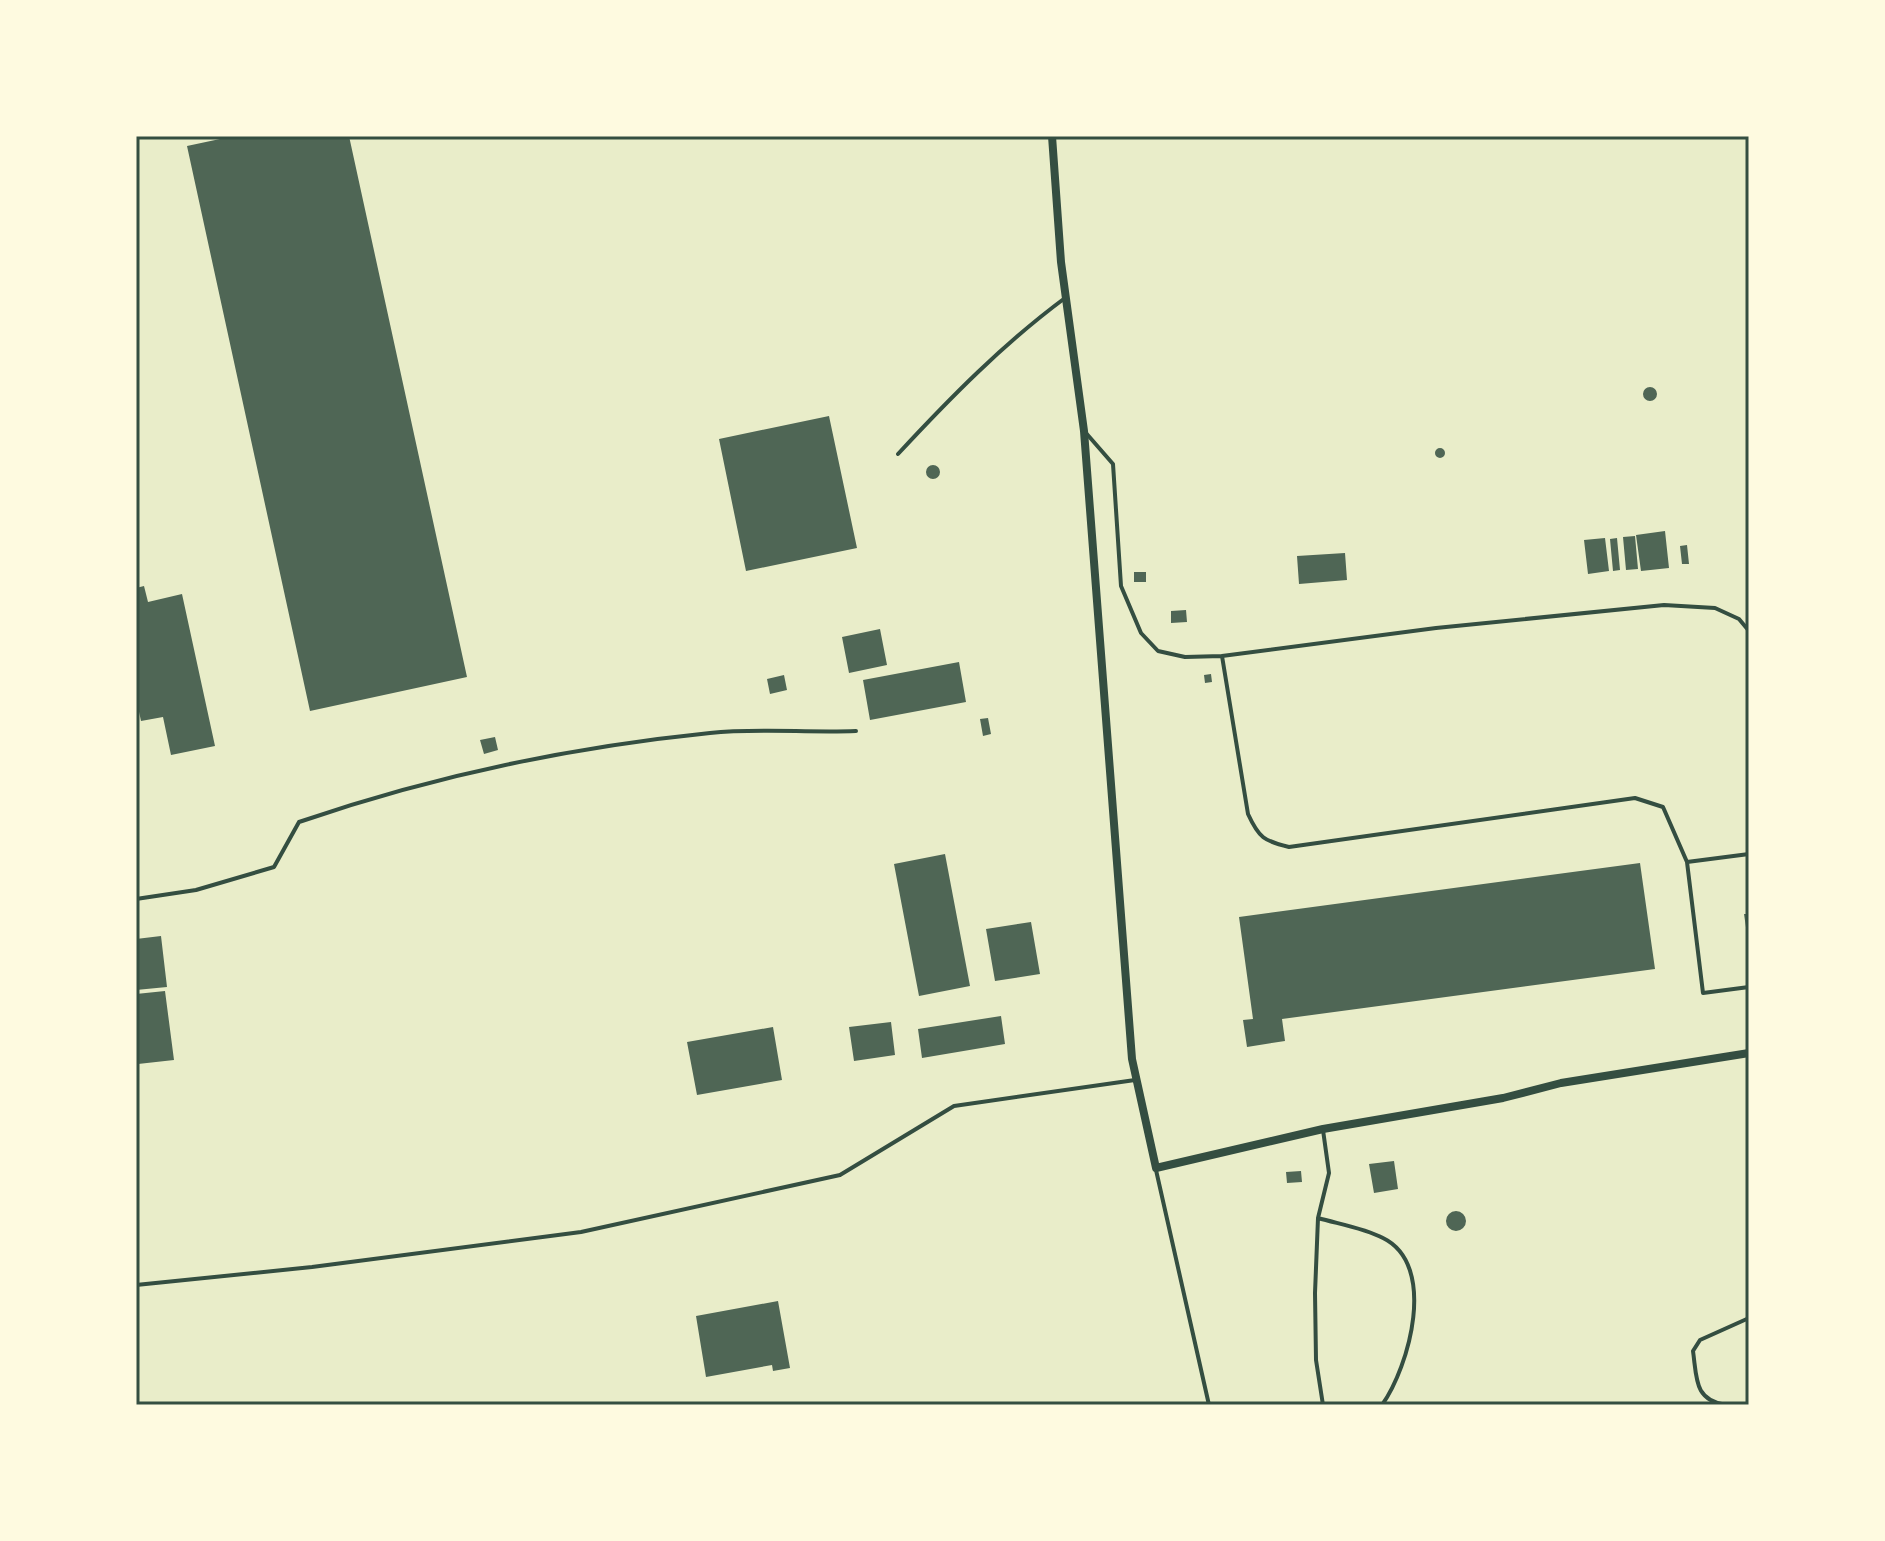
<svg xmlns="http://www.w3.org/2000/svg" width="1885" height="1541" viewBox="0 0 1885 1541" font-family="'Roboto Condensed',sans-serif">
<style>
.building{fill:#4f6655}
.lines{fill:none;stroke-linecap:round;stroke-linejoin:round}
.service{stroke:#344e41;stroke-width:4}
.minor{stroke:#344e41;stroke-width:8}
.neatline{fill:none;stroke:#344e41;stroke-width:3}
</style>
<rect width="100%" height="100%" fill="#e9edc9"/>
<path class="building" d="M 234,136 L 349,136 L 467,677 L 310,711 L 187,146 Z
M1643 394a7 7 0 1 1 14 0a7 7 0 1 1-14 0Z
M 829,416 L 857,548 L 746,571 L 719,439 Z
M1435 453a5 5 0 1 1 10 0a5 5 0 1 1-10 0Z
M926 472a7 7 0 1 1 14 0a7 7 0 1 1-14 0Z
M 1665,531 L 1669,568 L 1641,571 L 1636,535 Z
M 1635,536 L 1638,569 L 1626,570 L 1623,537 Z
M 1605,538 L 1609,571 L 1588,574 L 1584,540 Z
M 1617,538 L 1620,570 L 1613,571 L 1610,539 Z
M 1687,545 L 1689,564 L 1682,564 L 1680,546 Z
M 1345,553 L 1347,580 L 1299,584 L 1297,556 Z
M 1134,572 L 1146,572 L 1146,582 L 1134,582 Z
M 144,586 L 148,602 L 182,594 L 215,746 L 171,755 L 163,717 L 141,721 L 136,698 L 136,588 Z
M 1186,610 L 1187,622 L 1171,623 L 1171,611 Z
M 880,629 L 887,665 L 849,673 L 842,637 Z
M 959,662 L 966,702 L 870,720 L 863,680 Z
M 1211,674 L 1212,682 L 1205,683 L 1204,675 Z
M 784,675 L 787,690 L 770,694 L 767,679 Z
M 988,718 L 991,734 L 983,736 L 980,719 Z
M 495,737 L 498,750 L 484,754 L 480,740 Z
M 945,854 L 970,986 L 919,996 L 894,864 Z
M 1640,863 L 1655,969 L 1282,1019 L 1285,1041 L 1247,1047 L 1243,1020 L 1253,1019 L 1239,917 Z
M 1744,914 L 1749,914 L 1749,934 L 1747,934 Z
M 1031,922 L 1040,974 L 995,981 L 986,929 Z
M 161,936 L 167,987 L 136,990 L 136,939 Z
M 165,991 L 174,1060 L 138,1064 L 136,994 Z
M 1001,1016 L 1005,1044 L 922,1058 L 918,1029 Z
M 891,1022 L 895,1055 L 854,1061 L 849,1027 Z
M 773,1027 L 782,1080 L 697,1095 L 687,1042 Z
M 1394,1161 L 1398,1189 L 1374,1193 L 1369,1164 Z
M 1301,1171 L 1302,1182 L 1287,1183 L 1286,1172 Z
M1446 1221a10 10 0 1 1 20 0a10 10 0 1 1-20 0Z
M 778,1301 L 790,1368 L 773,1371 L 772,1365 L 706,1377 L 696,1316 Z"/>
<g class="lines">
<path class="service" d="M 1086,433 L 1113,464 L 1121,586 L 1141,633 L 1158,651 L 1185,657 L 1222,656 L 1436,628 L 1664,605 L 1715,608 L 1739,619 L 1749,631
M 898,454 C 950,398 1003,344 1065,298
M 1222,656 L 1248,814 C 1259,838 1264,841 1289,847 L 1635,798 L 1663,807 L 1687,862 L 1703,993 L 1749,987
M 1687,862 L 1749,854
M 136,899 L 196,890 L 274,867 L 299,822 C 430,777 572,747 710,733 C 758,728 808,733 856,731
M 1156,1170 L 1209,1405
M 1318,1218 C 1339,1224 1364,1228 1383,1238 C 1438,1265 1409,1367 1382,1405
M 136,1285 L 312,1267 L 581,1232 L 840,1175 L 954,1106 L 1135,1080
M 1323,1405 L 1316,1360 L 1315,1293 L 1318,1218 L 1329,1173 L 1323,1130
M 1726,1405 C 1694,1400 1697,1379 1693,1351 L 1700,1340 L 1749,1318"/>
<path class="minor" d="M 1052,136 L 1061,262 L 1084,431 L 1132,1059 L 1156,1168 L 1323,1129 L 1503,1098 L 1561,1083 L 1749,1053"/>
</g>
<rect width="1885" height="1541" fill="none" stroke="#fefae0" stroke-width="276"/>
<rect x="138" y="138" width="1609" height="1265" class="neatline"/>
</svg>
